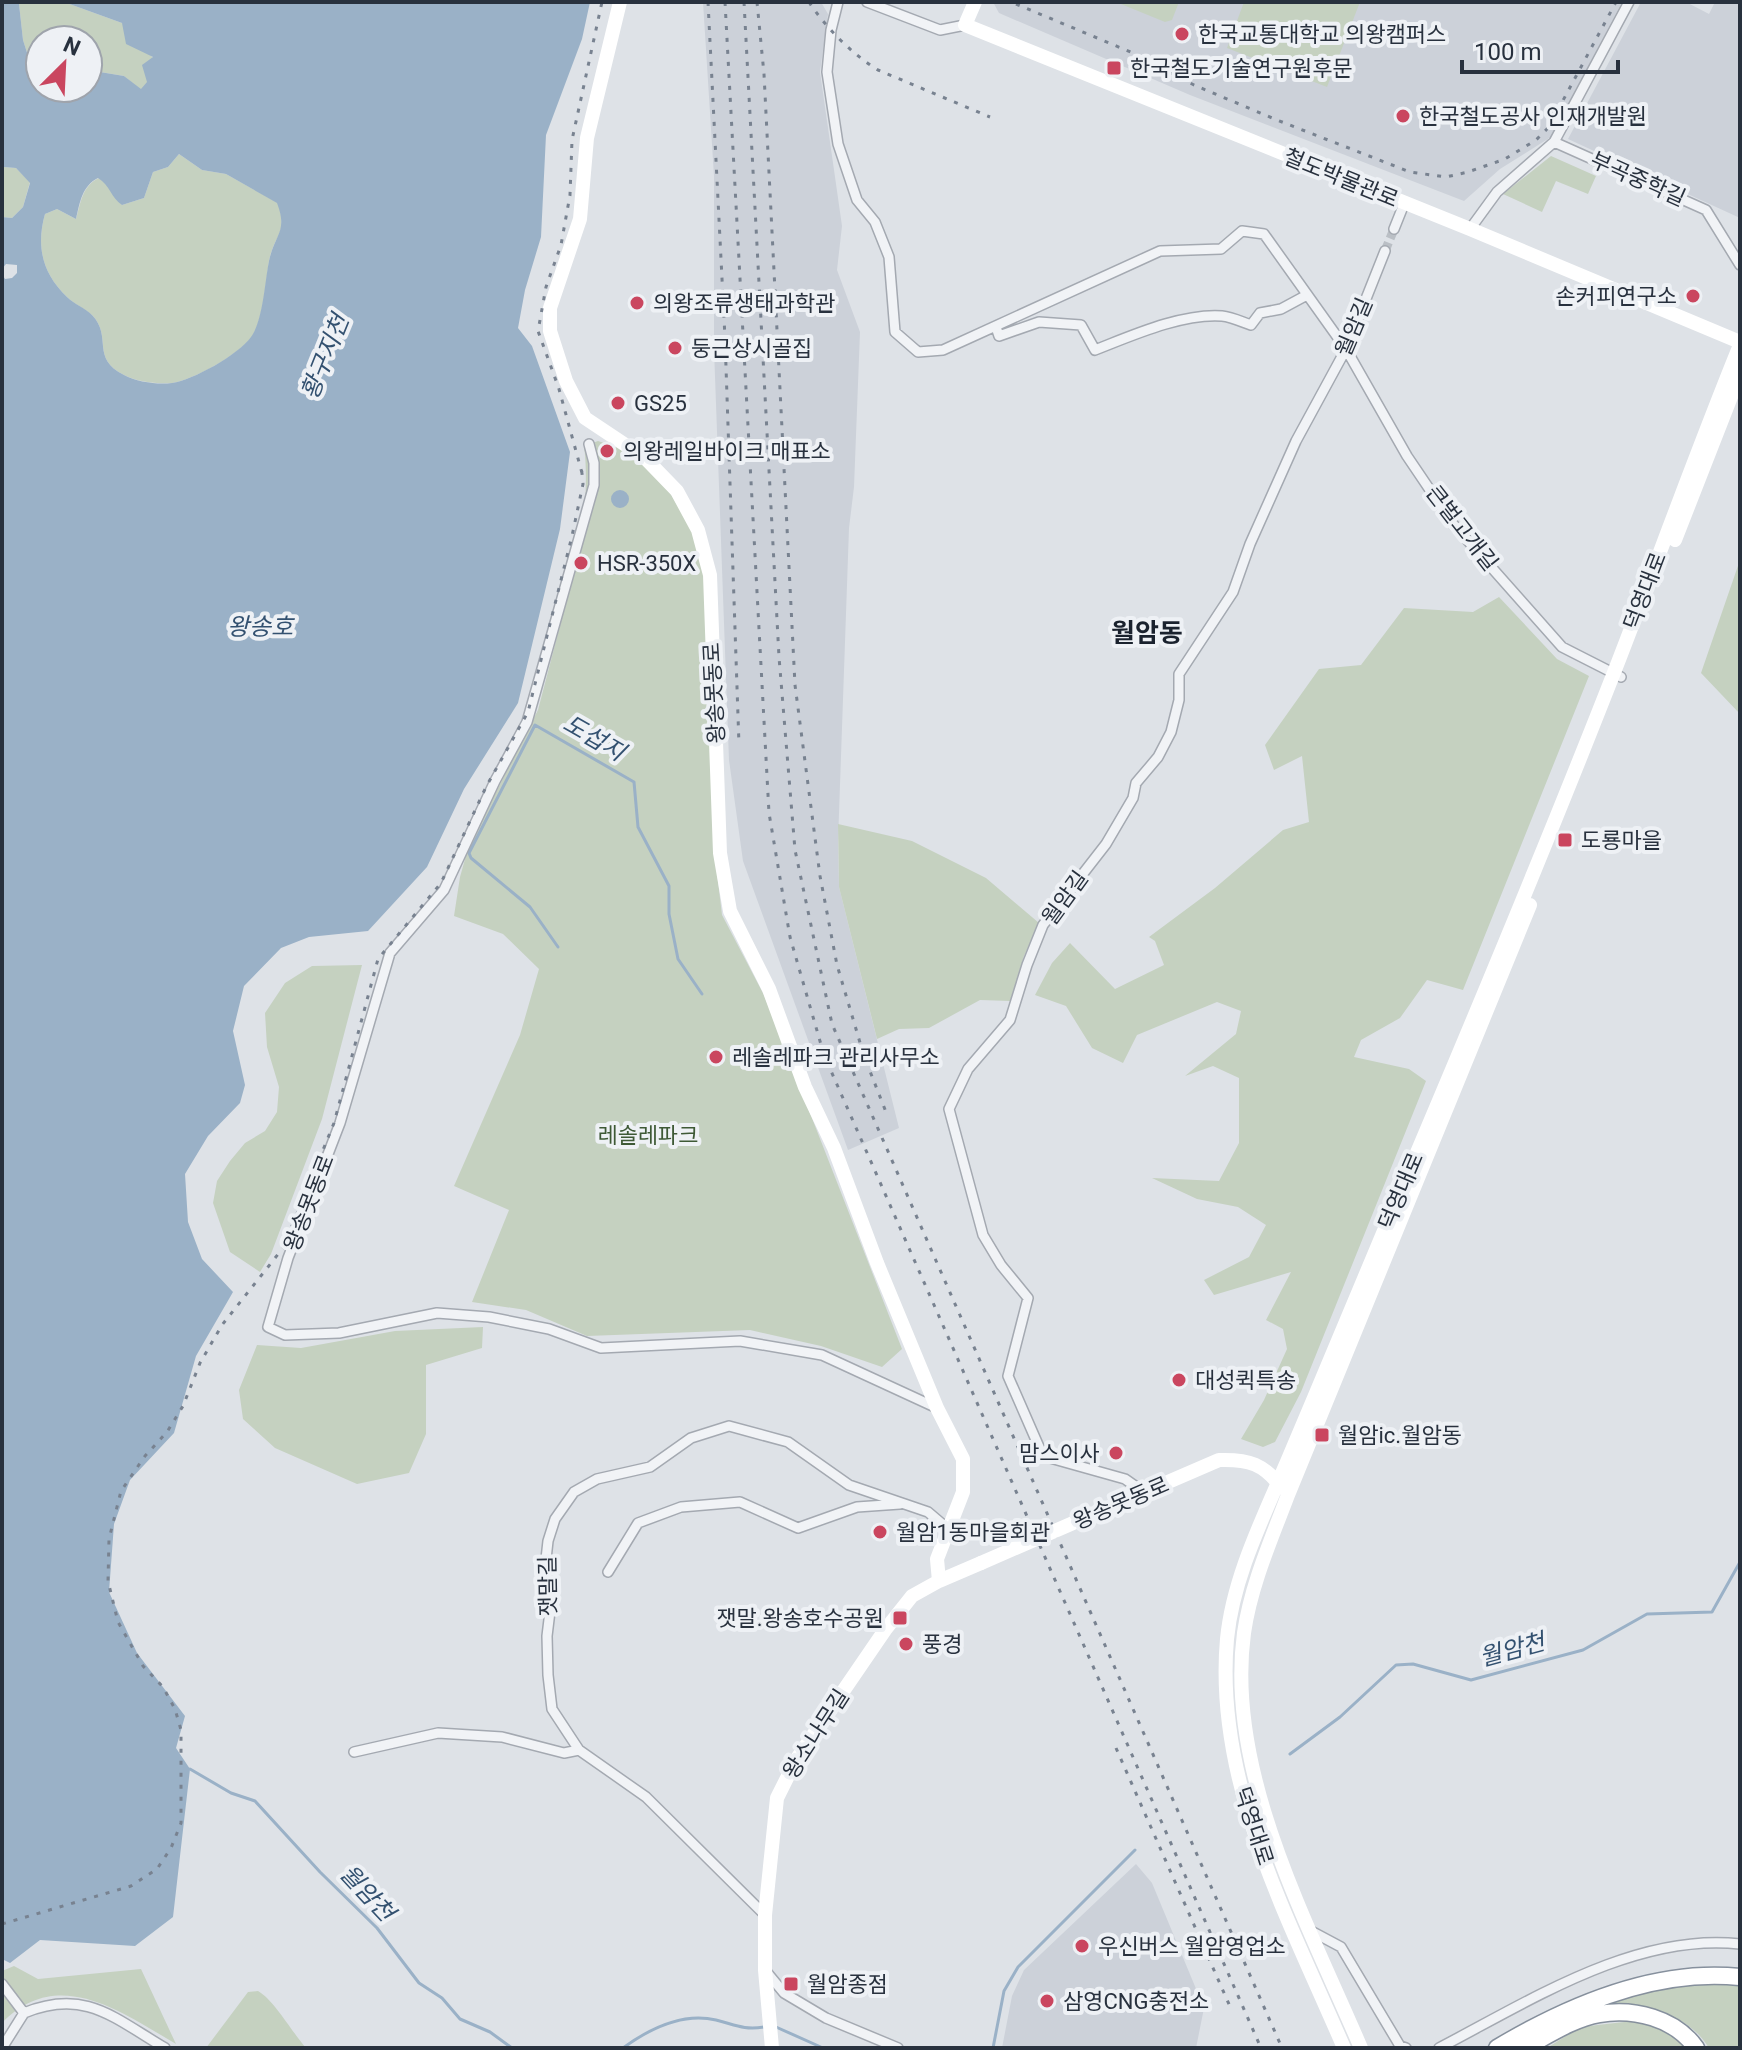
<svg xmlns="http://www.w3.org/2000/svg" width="1742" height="2050" viewBox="0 0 1742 2050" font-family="Roboto,'Noto Sans KR',sans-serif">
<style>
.built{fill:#ccd1d9}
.green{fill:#c5d1c0}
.water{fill:#9ab1c7;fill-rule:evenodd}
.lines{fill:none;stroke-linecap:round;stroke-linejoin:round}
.stream{stroke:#9ab1c7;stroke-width:3}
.street-tunnel{stroke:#babfc5;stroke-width:9;stroke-dasharray:9 4.5;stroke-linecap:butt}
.street-casing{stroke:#a4a9b1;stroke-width:12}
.highway-casing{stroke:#86909d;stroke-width:19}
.street{stroke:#f1f3f6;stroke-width:9}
.secondary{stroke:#fff;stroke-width:14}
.highway{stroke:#fff;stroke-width:16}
.rail{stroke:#788290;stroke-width:3;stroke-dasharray:4 8;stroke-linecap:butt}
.secondary-bridge{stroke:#fff;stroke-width:14}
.poi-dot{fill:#ca465f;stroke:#eef1f5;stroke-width:3}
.labels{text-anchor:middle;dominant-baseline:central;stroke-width:8;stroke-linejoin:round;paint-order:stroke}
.poi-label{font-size:22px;fill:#28313e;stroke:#eef1f5;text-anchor:start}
.street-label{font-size:22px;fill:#28313e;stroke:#eef1f5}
.park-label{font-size:22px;fill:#3e5936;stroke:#eef1f5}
.water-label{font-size:24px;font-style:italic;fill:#335170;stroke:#eef1f5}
.quarter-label{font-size:26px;font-weight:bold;fill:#1a222e;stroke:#eef1f5}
</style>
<rect width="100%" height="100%" fill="#dee2e7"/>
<path class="built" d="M 703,2 L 821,2 L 828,14 L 820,72 L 842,226 L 837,270 L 860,332 L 854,487 L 849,528 L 838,842 L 839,887 L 899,1128 L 848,1150 L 743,861 L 729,760 L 714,349 L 714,176 Z
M 993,2 L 1622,2 L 1551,137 L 1500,169 L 1464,201 L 1190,95 L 999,13 Z
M 1641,2 L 1686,2 L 1709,14 L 1715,2 L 1740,2 L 1740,218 L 1568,139 Z
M 1136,1864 L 1152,1883 L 1204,2008 L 1196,2048 L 1002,2048 L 1012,1996 L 1024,1970 Z"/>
<path class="green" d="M 21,2 L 64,2 L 122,23 L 153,58 L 147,83 L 141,90 L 124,76 L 88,70 L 88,40 L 40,40 L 40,65 L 30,62 L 23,40 L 19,4 Z
M 1116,2 L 1179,2 L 1172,20 L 1165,22 Z
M 1244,2 L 1360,2 L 1327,87 L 1227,48 Z
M 179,154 L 202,170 L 226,174 L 278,203 C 288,235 275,232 269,261 C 266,280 263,322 251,338 C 238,355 193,380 172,383 C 157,384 137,382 124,375 C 90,358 113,337 92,315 C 84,308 74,304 67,297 C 42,273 36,246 45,214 L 57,209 L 76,219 C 81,202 82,186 99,178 L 107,184 L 122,205 L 144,198 L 153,172 L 168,167 Z
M 1551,156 L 1596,176 L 1588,194 L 1556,181 L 1542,212 L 1503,194 Z
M 2,160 L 4,167 L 16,168 L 30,182 L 23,207 L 12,218 L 2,217 Z
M 598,441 L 622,449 L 645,466 L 670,493 L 696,536 L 705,576 L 715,856 L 722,915 L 764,995 L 902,1349 L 882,1367 L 821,1346 L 750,1330 L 587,1336 L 526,1310 L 472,1302 L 509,1210 L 454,1186 L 520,1035 L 539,969 L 503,934 L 454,916 L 460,877 L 469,845 L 538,710 L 586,526 C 584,497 588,475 584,446 Z
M 1740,560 L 1740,714 L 1701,673 Z
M 1499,597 L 1557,659 L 1589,676 L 1463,990 L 1427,980 L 1400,1018 L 1361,1040 L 1354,1057 L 1409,1069 L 1426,1081 L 1301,1392 L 1275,1442 L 1263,1447 L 1241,1439 L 1264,1400 L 1287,1349 L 1283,1329 L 1266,1320 L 1291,1272 L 1214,1295 L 1204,1280 L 1249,1257 L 1266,1225 L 1238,1207 L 1197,1199 L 1152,1178 L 1219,1181 L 1239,1143 L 1239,1078 L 1213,1066 L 1185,1076 L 1236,1034 L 1241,1011 L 1217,1002 L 1137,1035 L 1123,1063 L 1092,1048 L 1066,1006 L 1035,995 L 1052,963 L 1070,943 L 1115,989 L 1164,965 L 1155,941 L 1149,937 L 1215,888 L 1283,830 L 1309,822 L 1302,756 L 1274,770 L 1265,745 L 1319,669 L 1361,665 L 1404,608 L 1473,612 Z
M 838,824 L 912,841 L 986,878 L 1039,923 L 1024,956 L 1010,1001 L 980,1000 L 929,1028 L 899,1029 L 877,1039 L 839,887 Z
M 362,965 L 322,1119 L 271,1254 L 260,1272 L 230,1252 L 213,1203 L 217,1181 L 230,1161 L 245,1143 L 265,1131 L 277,1112 L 279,1087 L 267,1047 L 265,1013 L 285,983 L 312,966 Z
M 483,1327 L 482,1348 L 426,1365 L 426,1434 L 409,1473 L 357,1484 L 275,1448 L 243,1419 L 239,1390 L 257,1345 L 301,1348 L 395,1331 Z
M 14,1966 L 38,1979 L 141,1969 L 176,2044 C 121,2012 58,1965 2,2023 L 2,1971 Z
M 1713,1982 L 1740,1985 L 1740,2048 L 1709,2048 C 1682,2005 1638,2010 1593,2009 L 1656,1988 Z
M 258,1991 C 274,2000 292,2032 306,2048 L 206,2048 L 248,1992 Z
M 1633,2021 C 1656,2027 1671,2033 1689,2048 L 1547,2048 L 1580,2027 Z"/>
<path class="water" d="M 2,2 L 21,2 L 19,4 L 23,40 L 30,62 L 40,65 L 40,88 L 88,88 L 88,70 L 124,76 L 141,89 L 147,82 L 142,65 L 153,57 L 126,44 L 122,23 L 64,2 L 590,2 L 582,39 L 546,135 L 541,237 L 525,290 L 518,328 L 532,346 L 570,452 L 560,529 L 518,703 L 464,789 L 427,867 L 368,931 L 309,937 L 281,948 L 244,986 L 233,1031 L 245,1085 L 240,1103 L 208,1136 L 185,1174 L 188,1222 L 202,1259 L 233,1292 L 196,1356 L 174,1433 L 130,1480 L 114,1524 L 109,1592 L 137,1653 L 185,1716 L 176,1748 L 190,1769 L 173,1917 L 135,1946 L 40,1940 L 10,1963 L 2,1959 L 2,274 L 5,279 L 12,278 L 17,273 L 17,265 L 6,264 L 2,269 L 2,217 L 12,218 L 23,207 L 30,183 L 16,168 L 4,167 L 2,160 ZM 179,154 L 202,170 L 226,174 L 277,203 C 288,232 275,233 269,261 C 265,280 263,321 251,337 C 238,355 193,380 172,383 C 158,385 137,382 124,375 C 90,358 113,337 92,315 C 85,308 74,304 67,297 C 42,273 36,246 45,214 L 57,209 L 76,219 C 80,202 82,186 98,178 C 110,185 111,198 122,205 L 144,198 L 153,172 L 168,167 Z
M611 499a9 9 0 1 1 18 0a9 9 0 1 1-18 0Z"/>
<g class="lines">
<path class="stream" d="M 558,947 L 530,907 L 471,858 L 469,853 L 535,725 L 634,782 L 638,827 L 669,886 L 669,914 L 678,959 L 702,994
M 1290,1754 L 1340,1717 L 1396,1665 L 1413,1664 L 1471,1680 L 1583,1650 L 1647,1614 L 1712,1612 L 1740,1562
M 190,1769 L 231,1793 L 255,1801 L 320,1872 L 377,1928 L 419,1983 L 442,1998 L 460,2019 L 490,2032 L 512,2048
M 776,2027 L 823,2048
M 623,2048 C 649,2029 683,2012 716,2020 C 736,2025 743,2030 764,2027
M 993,2048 L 1004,1991 L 1018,1967 L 1135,1850"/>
<path class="street-tunnel" d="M 1385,251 L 1394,229"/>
<defs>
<path id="street" d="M 838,2 L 831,30 L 827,72 L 838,144 L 857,200 L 875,222 L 889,257 L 895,332 L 918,352 L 943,350 L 1160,251 L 1221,249 L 1242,231 L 1264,234 L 1346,349 L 1407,456 L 1453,524 L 1562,647 L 1621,677
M 867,2 L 940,30 L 965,25
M 1554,142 L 1706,210 L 1740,265
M 1394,229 L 1404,204
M 1470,229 L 1497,192 L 1554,142 L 1629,2
M 996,327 L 999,336 L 1039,322 L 1081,325 L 1095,350 C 1131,336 1182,313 1222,316 C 1232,317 1242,322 1251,325 L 1260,313 L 1281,309 L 1307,295
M 589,444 L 594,463 L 594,485 L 527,722 L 495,781 L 444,890 L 390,953 L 340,1123 L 288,1258 L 268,1327 L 285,1335 L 339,1333 L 437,1313 L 489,1317 L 549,1329 L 601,1348 L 740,1341 L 822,1355 L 937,1408
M 1145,1493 L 1125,1479 L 1043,1456 L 1008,1376 L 1028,1298 L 1001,1265 L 983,1235 L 949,1109 L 968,1069 L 1010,1020 L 1027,965 L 1043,925 L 1106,844 L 1133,798 L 1136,783 L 1158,757 L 1171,732 L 1179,700 L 1179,674 L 1233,592 L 1250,544 L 1296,441 L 1346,349 L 1385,251
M 608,1572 L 638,1523 L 681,1507 L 740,1502 L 798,1528 L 857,1507 L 900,1504
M 354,1752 L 438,1733 L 502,1737 L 564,1753 L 579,1750
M 765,1915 L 646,1797 L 579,1750 L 552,1709 L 548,1675 L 547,1636 L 551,1603 L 544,1577 L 548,1541 L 555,1519 L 574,1492 L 597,1479 L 650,1467 L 691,1438 L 729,1426 L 788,1442 L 849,1485 L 928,1512 L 948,1529
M 1311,1931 L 1341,1947 L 1400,2046 L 1406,2048
M 765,1970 L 784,1993 L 826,2018 L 898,2048
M 2,1984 L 24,2013 L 2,2048
M 24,2013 C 85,1988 114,2018 165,2048
M 1439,2048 C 1528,2002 1635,1932 1740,1944"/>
<path id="highway" d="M 1497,2048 C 1569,2005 1655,1968 1740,1977
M 1524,2048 C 1547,2036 1574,2018 1599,2014 C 1634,2008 1675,2018 1696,2048"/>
</defs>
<use href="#street" class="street-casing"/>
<use href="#highway" class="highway-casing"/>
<use href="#street" class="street"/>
<path class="secondary" d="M 620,2 L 587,138 L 580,219 L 550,308 L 550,331 L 566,381 L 585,418 L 645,458 L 677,491 L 698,530 L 710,575 L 720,853 L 730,911 L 769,989 L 805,1087 L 834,1148 L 877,1263 L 937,1408 L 963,1459 L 963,1492 L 937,1559 L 939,1581
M 975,2 L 965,25 L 1470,229 L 1740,342
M 1675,540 L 1740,374
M 1087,1517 L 1219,1460 C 1249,1459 1264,1464 1282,1488
M 772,2048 L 765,1970 L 765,1915 L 777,1798 L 796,1760 L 885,1630 L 912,1596 L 939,1581 L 981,1563
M 1344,2048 C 1289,1919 1214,1783 1227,1639 C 1233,1576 1265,1514 1289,1457 C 1326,1370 1362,1283 1399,1195 C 1473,1021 1546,846 1615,670 C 1657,562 1696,453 1740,345
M 1361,2048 C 1308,1923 1225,1772 1244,1633 C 1251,1585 1271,1540 1288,1495 L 1530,905"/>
<use href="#highway" class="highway"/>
<path class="rail" d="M 708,2 L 725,338 L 739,745
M 725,2 L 769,813 L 790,937 L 824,1055 L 1261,2048
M 744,2 L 779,657 L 795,850 L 832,1024 L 1282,2048
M 757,2 L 764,74 L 795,685 L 820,876 L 837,965 L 864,1056 L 886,1112
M 809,2 C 826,28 852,54 878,70 L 990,117
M 1016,4 L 1133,53 L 1194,85 L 1277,120 L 1410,172 L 1446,177 L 1468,172 L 1505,159 L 1536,140 L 1547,129 L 1560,106 L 1616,2
M 582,473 L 559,389 L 538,331 L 546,287 L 561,245 L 570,195 L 572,140 L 602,2
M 1116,1748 L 1232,2011
M 2,1924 L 131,1886 L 157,1869 L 171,1848 L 181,1823 L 181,1730 L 175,1709 L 163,1687 L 143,1666 L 118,1622 L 108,1581 L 109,1539 L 121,1491 L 145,1456 L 167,1432 L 183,1406 L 200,1363 L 222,1325 L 283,1248 L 334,1123 L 378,959 L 441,883 L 486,787 L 528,712 L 572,536 L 583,484 L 581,463"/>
<path class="secondary-bridge" d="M 981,1563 L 1087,1517"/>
</g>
<g class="poi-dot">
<circle cx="1182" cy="34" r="8"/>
<rect x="1106" y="60" width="16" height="16" rx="4"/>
<circle cx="1403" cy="116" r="8"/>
<circle cx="1693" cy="296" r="8"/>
<circle cx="637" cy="303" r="8"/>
<circle cx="675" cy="348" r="8"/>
<circle cx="618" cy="403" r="8"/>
<circle cx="607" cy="451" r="8"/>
<circle cx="581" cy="563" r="8"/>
<rect x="1557" y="832" width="16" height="16" rx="4"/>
<circle cx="716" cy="1057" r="8"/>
<circle cx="1179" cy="1380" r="8"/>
<rect x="1314" y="1427" width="16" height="16" rx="4"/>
<circle cx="1116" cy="1453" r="8"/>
<circle cx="880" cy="1532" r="8"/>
<rect x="892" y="1610" width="16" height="16" rx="4"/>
<circle cx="906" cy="1644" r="8"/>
<circle cx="1082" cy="1946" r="8"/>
<rect x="783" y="1976" width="16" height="16" rx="4"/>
<circle cx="1047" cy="2001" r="8"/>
</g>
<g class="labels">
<g class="poi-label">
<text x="1198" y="34">한국교통대학교 의왕캠퍼스</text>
<text x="1130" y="68">한국철도기술연구원후문</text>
<text x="1419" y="116">한국철도공사 인재개발원</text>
<text x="1677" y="296" text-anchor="end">손커피연구소</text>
<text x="653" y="303">의왕조류생태과학관</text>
<text x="691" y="348">둥근상시골집</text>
<text x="634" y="403">GS25</text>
<text x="623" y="451">의왕레일바이크 매표소</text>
<text x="597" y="563">HSR-350X</text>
<text x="1581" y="840">도룡마을</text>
<text x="732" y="1057">레솔레파크 관리사무소</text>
<text x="1195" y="1380">대성퀵특송</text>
<text x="1338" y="1435">월암ic.월암동</text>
<text x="1100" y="1453" text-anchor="end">맘스이사</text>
<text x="896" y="1532">월암1동마을회관</text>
<text x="884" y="1618" text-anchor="end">잿말.왕송호수공원</text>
<text x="922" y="1644">풍경</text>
<text x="1098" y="1946">우신버스 월암영업소</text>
<text x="807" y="1984">월암종점</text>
<text x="1063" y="2001">삼영CNG충전소</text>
</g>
<g class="street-label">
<text transform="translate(1341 178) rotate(22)">철도박물관로</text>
<text transform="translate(1638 179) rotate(24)">부곡중학길</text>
<text transform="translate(1354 327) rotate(-67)">월암길</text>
<text transform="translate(1462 528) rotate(52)">큰벌고개길</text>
<text transform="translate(1645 591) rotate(-69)">덕영대로</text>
<text transform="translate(714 693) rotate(-93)">왕송못동로</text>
<text transform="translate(1065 898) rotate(-54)">월암길</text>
<text transform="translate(1401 1191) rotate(-67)">덕영대로</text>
<text transform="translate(309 1203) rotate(-69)">왕송못동로</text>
<text transform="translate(1121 1503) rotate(-23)">왕송못동로</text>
<text transform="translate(548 1586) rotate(-91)">잿말길</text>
<text transform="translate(816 1734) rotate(-57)">왕소나무길</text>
<text transform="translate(1254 1826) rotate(72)">덕영대로</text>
</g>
<g class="park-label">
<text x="648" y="1135">레솔레파크</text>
</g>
<g class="water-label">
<text transform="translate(325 357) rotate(-68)">황구지천</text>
<text x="260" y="627">왕송호</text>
<text transform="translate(594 738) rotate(30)">도섭지</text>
<text transform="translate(1512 1650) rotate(-15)">월암천</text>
<text transform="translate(367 1893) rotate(47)">월암천</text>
</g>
<g class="quarter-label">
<text x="1147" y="633">월암동</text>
</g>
</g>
<rect width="1742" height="2050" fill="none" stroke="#28313e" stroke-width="8"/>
<g transform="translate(64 64) rotate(24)"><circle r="38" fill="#eef1f5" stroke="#9fa4ac" stroke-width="2"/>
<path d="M0-6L14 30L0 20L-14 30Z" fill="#ca465f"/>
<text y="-12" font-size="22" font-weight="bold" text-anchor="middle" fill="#28313e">N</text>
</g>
<path d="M1462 60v12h156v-12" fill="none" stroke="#28313e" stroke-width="4"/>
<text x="1474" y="60" font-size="24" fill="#28313e" stroke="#eef1f5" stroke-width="6" paint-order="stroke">100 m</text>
</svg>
